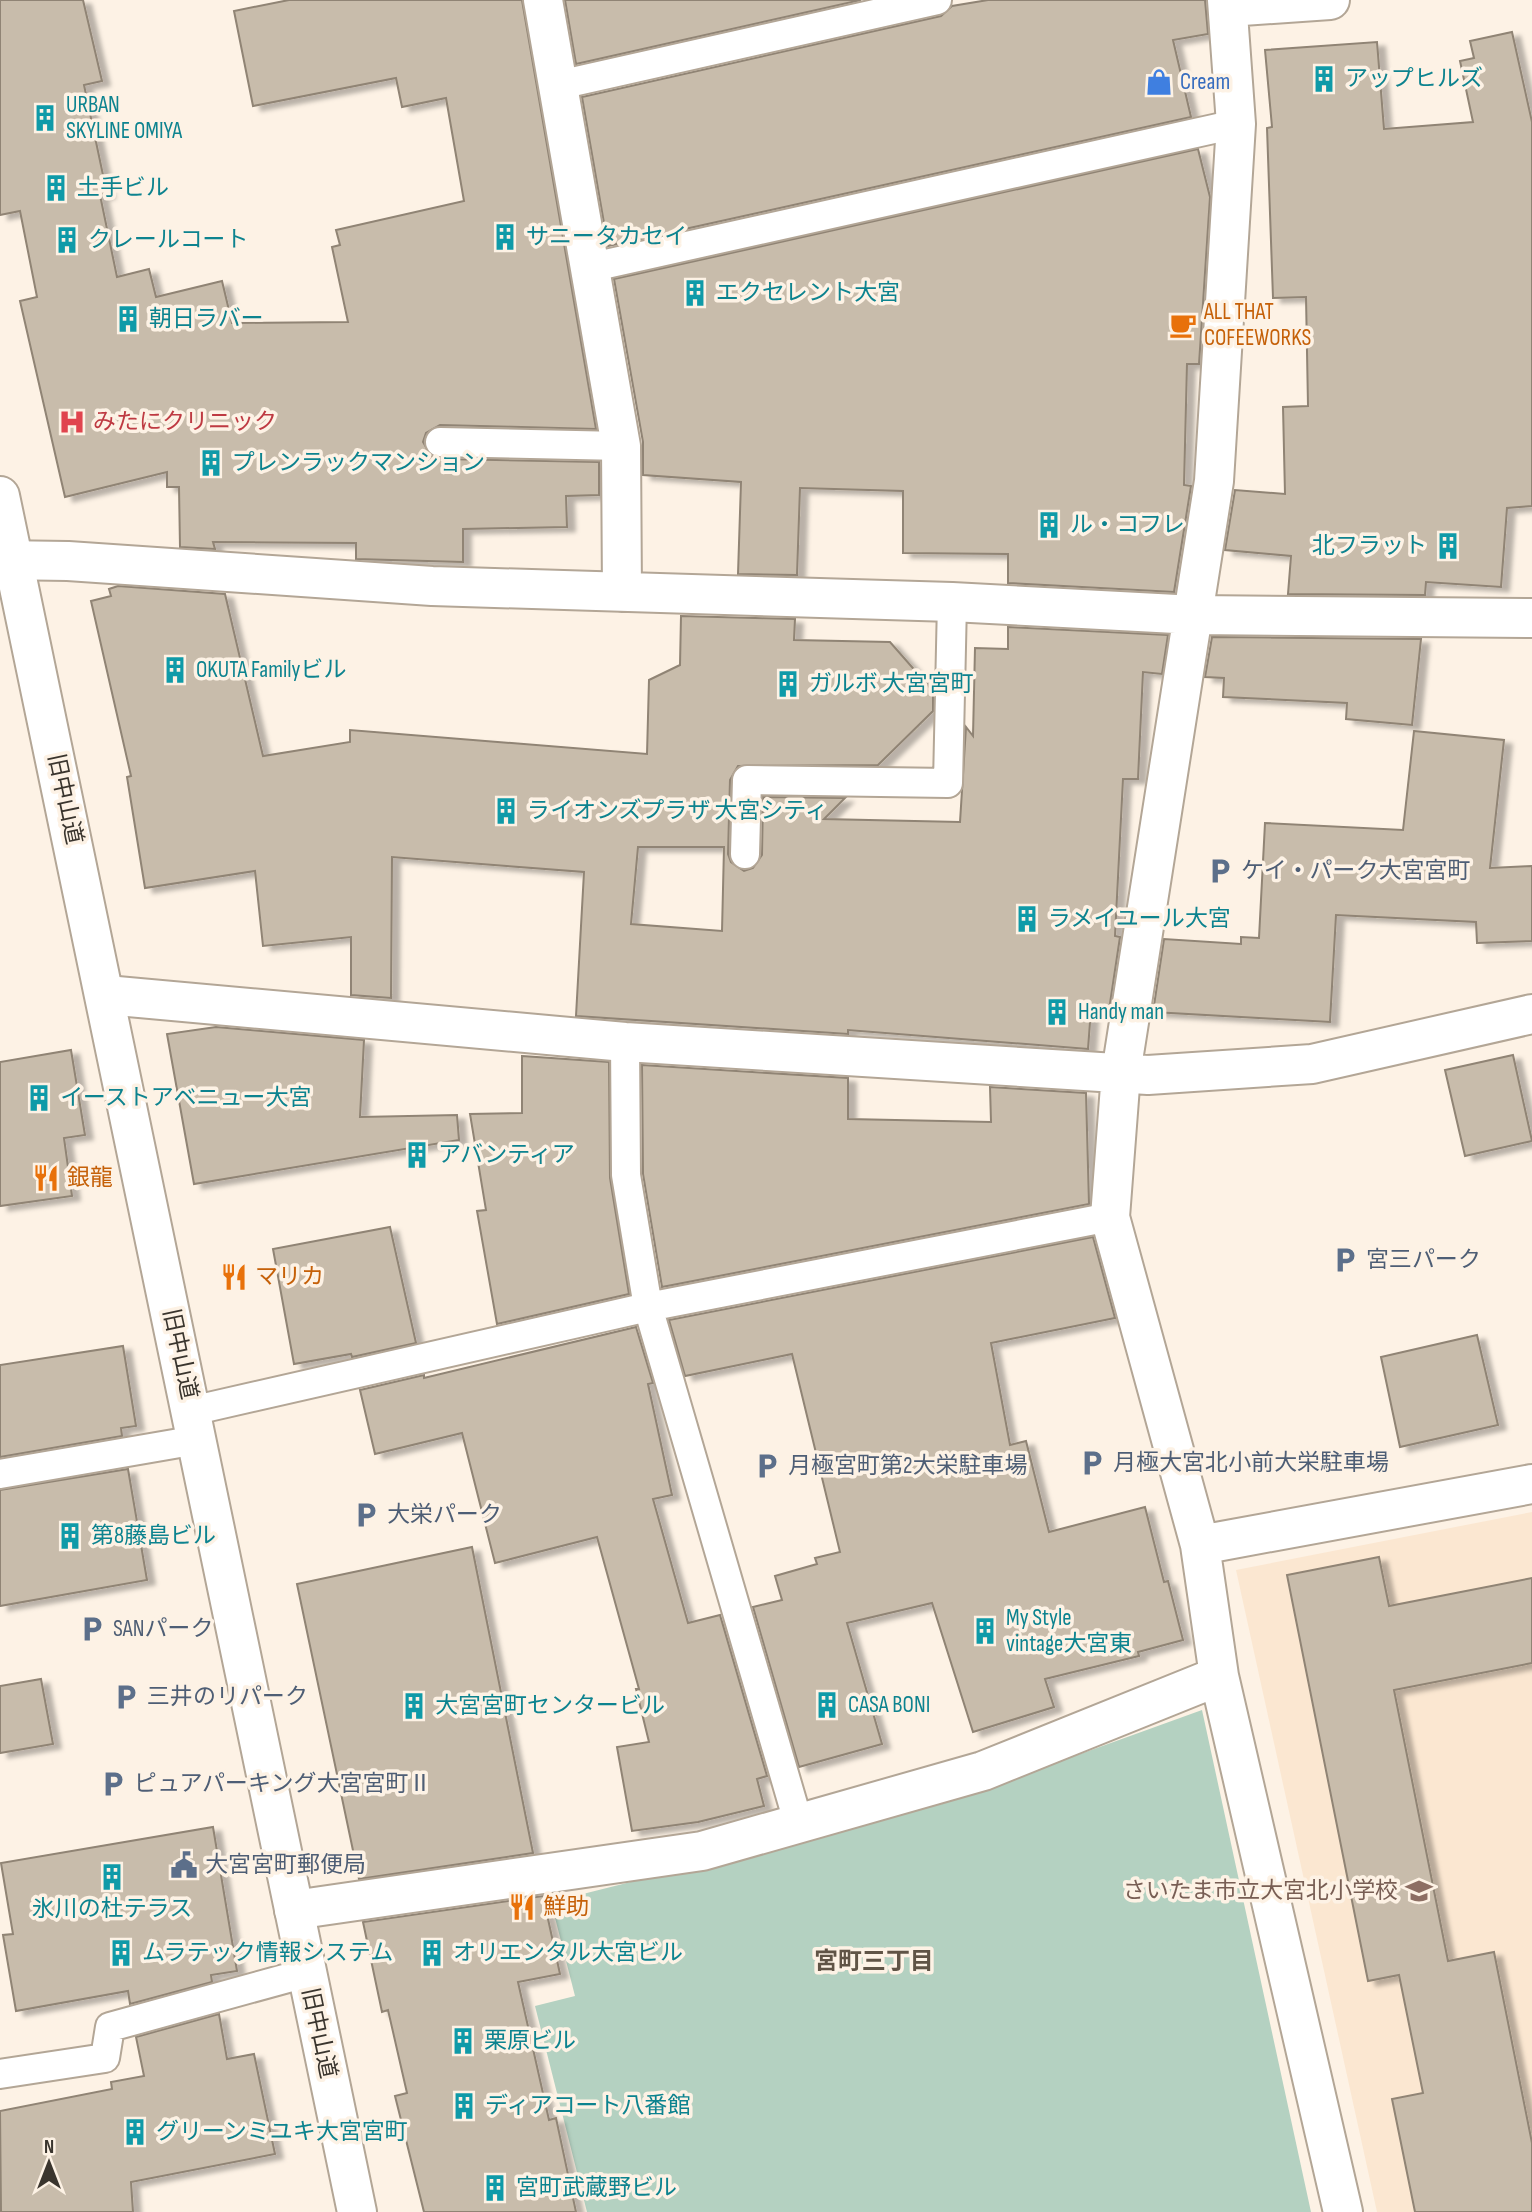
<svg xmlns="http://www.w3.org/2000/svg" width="1532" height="2212" viewBox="0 0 1532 2212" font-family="'Sofia Sans Condensed','Noto Sans JP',sans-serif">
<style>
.built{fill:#fbe7d1}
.green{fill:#b4d1c1}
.building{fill:#c8bcab;stroke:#908474;stroke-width:2;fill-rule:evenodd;filter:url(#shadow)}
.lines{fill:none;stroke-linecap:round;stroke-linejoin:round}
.lane-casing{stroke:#b3a696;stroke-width:32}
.street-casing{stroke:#b3a696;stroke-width:42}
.secondary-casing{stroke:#b3a696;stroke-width:42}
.lane{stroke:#fff;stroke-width:28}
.street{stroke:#fff;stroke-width:38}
.secondary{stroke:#fff;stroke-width:38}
.labels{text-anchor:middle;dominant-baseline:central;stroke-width:7;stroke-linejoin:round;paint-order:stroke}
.culture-label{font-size:23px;fill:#0d838f;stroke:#fdf2e5;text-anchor:start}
.shop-label{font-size:23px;fill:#366cbe;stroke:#fdf2e5;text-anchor:start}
.food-label{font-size:23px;fill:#c56008;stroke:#fdf2e5;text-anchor:start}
.health-label{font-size:23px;fill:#be3a42;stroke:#fdf2e5;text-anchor:start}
.street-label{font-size:23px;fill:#3a352e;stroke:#fdf2e5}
.service-label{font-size:23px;fill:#4e5e75;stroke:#fdf2e5;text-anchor:start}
.education-label{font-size:23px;fill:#785e54;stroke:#fdf2e5;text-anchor:end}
.neighbourhood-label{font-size:24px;font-weight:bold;fill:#605446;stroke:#fdf2e5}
</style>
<defs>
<filter id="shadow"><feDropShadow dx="8" dy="4.5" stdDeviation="2" flood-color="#0004"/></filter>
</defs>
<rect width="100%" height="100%" fill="#fdf2e5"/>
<path class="built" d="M 1532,1512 L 1532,2212 L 1377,2212 L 1236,1570 Z"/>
<path class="green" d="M 1202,1710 L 1311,2212 L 587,2212 L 535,2006 L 575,1996 L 551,1902 L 942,1804 Z"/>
<path class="building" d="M 0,0 L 83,0 L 102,81 L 84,85 L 107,194 L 100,195 L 117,277 L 149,269 L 156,297 L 222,281 L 232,323 L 348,322 L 332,247 L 340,245 L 336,230 L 464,201 L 446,98 L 402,107 L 396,78 L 253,106 L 234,11 L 289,0 L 522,0 L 596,429 L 440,425 L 426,433 L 423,442 L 431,456 L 440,459 L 599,462 L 599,495 L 566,496 L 567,527 L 463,529 L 463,562 L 356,559 L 356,543 L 213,542 L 215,549 L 180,547 L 179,487 L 167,487 L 167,472 L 65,497 L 20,301 L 37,297 L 20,211 L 0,215 Z
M 565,0 L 861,0 L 576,64 Z
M 988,0 L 1205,0 L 1208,34 L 1173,40 L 1191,117 L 608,246 L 582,97 L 941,16 L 952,6 Z
M 1512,32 L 1532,122 L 1532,506 L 1507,508 L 1501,587 L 1426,582 L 1425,595 L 1288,594 L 1291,556 L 1225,550 L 1235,490 L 1285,494 L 1283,407 L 1308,406 L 1306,297 L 1273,298 L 1267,128 L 1272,127 L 1265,50 L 1377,42 L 1384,129 L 1473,122 L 1460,61 L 1474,58 L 1470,41 Z
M 1198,149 L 1210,197 L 1199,364 L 1187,364 L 1184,485 L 1191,486 L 1174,592 L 1008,583 L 1008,554 L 903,553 L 903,491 L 800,488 L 797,575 L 738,574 L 741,482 L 643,475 L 643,442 L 614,279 Z
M 118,586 L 225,594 L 263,756 L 350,742 L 350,730 L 647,754 L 649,680 L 680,665 L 681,616 L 795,619 L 794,640 L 890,642 L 933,691 L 933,711 L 878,765 L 738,766 L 730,780 L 728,854 L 731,862 L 744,871 L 753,868 L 762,855 L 763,797 L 845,798 L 824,819 L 960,822 L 966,727 L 973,736 L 975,648 L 1008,649 L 1008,627 L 1168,635 L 1162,674 L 1143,672 L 1138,779 L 1123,779 L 1115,936 L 1120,937 L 1109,1010 L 1091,1009 L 1088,1049 L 848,1030 L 848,1034 L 576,1016 L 584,872 L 392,857 L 391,998 L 351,995 L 351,937 L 263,946 L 255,871 L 145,888 L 127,777 L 131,776 L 91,601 L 111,596 L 109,589 ZM 638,847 L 724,847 L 722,931 L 631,924 Z
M 1212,637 L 1421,639 L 1412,725 L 1346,719 L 1347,703 L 1223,697 L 1224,678 L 1205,677 Z
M 1414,731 L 1504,740 L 1490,868 L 1532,866 L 1532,941 L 1477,943 L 1476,922 L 1336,915 L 1330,1022 L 1153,1012 L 1164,939 L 1241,944 L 1241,937 L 1259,938 L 1265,823 L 1403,830 Z
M 216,1027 L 364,1040 L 360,1117 L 457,1115 L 459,1140 L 194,1184 L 167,1034 Z
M 71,1050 L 85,1135 L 64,1138 L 72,1196 L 0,1206 L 0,1062 Z
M 1513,1055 L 1532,1141 L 1465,1156 L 1445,1070 Z
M 522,1056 L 609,1062 L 610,1178 L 629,1294 L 497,1324 L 477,1211 L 486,1210 L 470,1114 L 522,1113 Z
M 642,1065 L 848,1078 L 848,1119 L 991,1122 L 990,1087 L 1086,1093 L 1089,1204 L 662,1287 L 643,1174 Z
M 390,1227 L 416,1343 L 352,1357 L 351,1354 L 294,1364 L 273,1249 Z
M 1093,1237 L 1115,1318 L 991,1343 L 1010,1445 L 1026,1441 L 1049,1532 L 1145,1507 L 1164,1582 L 1168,1581 L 1183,1640 L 1138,1652 L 1139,1656 L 1045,1679 L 1054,1707 L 973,1732 L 932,1603 L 847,1623 L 882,1744 L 799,1767 L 753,1607 L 782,1600 L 775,1576 L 817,1564 L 815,1558 L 840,1552 L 792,1354 L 685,1376 L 669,1320 Z
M 636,1327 L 653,1383 L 648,1384 L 672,1495 L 653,1499 L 688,1623 L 720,1615 L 767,1776 L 757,1779 L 764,1806 L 698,1822 L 632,1831 L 617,1747 L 649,1742 L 636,1689 L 639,1689 L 597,1537 L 495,1563 L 462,1433 L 375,1454 L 360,1390 L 424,1375 L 424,1378 Z
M 1477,1335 L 1498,1425 L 1400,1447 L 1381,1357 Z
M 123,1346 L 136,1426 L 121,1428 L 122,1436 L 0,1457 L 0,1365 Z
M 128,1469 L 147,1580 L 0,1606 L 0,1490 Z
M 472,1547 L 533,1853 L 359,1879 L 297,1584 Z
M 1379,1557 L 1389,1606 L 1532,1578 L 1532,1663 L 1394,1690 L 1448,1961 L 1494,1952 L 1532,2143 L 1532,2212 L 1415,2212 L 1392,2099 L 1423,2093 L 1399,1975 L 1368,1981 L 1287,1575 Z
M 41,1679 L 53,1744 L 0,1753 L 0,1686 Z
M 213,1827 L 237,1971 L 211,1975 L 212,1982 L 130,2004 L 128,1991 L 16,2011 L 3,1935 L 13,1934 L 1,1863 Z
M 543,1896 L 560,1974 L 518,1982 L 549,2120 L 556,2118 L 576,2212 L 424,2212 L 395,2096 L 407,2093 L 388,2010 L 382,2012 L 363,1922 Z
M 219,2014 L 227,2059 L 254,2054 L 275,2154 L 131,2182 L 133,2212 L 1,2212 L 0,2111 L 112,2089 L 111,2082 L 144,2076 L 136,2037 Z"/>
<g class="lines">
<defs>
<path id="lane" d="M 559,85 L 937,0
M 588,268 L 1236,124
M 440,442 L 621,446
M 745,854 L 747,780 L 948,783 L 952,602
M 625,1042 L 626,1175 L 648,1307 L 799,1825
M 191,1411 L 648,1307 L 1110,1217
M 0,1474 L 197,1440
M 0,2074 L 105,2058 L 110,2027 L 306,1973"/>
<path id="street" d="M 543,0 L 621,446 L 622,592
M 1227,0 L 1236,124 L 1214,481 L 1121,1073 L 1110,1217 L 1200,1545 L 1219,1676 L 1343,2212
M 1228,7 L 1330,0
M 0,560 L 68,561 L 432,586 L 952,602 L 1195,615 L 1532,618
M 106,995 L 625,1042 L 1148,1075 L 1312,1064 L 1532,1014
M 1200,1545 L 1532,1484
M 294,1910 L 702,1851 L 983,1771 L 1219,1676"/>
<path id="secondary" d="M 0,496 L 357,2212"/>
</defs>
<use href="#lane" class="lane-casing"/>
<use href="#street" class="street-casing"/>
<use href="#secondary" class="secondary-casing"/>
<use href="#lane" class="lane"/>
<use href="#street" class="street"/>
<use href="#secondary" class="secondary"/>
</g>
<defs>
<symbol id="building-bare" viewBox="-9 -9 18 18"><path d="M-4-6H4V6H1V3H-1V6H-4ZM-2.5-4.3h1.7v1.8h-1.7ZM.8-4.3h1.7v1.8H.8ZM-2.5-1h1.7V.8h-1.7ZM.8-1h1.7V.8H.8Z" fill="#0f9aa8" stroke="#fdf2e5" stroke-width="2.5" paint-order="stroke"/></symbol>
<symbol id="shop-bare" viewBox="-9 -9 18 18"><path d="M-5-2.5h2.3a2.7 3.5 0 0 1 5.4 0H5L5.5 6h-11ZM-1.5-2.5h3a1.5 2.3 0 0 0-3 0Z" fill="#3f7fe0" stroke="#fdf2e5" stroke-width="2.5" paint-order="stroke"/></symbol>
<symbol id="cafe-bare" viewBox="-9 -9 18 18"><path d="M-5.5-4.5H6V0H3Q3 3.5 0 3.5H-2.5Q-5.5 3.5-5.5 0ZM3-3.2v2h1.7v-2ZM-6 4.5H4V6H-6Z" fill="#e8710a" stroke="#fdf2e5" stroke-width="2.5" paint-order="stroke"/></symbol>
<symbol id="hospital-bare" viewBox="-9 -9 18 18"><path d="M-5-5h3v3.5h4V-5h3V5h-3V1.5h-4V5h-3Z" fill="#e0444e" stroke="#fdf2e5" stroke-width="2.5" paint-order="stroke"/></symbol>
<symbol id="parking-bare" viewBox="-9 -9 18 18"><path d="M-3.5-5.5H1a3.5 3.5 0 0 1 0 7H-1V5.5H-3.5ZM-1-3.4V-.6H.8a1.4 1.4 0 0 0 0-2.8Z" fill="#5c6f8a" stroke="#fdf2e5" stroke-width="2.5" paint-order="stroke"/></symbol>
<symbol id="restaurant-bare" viewBox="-9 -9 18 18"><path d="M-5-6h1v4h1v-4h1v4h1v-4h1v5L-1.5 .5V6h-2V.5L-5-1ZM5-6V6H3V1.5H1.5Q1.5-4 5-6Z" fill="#e8710a" stroke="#fdf2e5" stroke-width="2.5" paint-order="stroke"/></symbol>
<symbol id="civic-bare" viewBox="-9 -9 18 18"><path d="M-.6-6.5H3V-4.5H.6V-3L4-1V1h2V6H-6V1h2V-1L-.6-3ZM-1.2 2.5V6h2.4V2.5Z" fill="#5c6f8a" stroke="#fdf2e5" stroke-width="2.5" paint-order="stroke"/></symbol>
<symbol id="school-bare" viewBox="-9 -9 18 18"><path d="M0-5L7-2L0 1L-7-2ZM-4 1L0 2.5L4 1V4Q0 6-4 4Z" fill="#8d6e63" stroke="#fdf2e5" stroke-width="2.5" paint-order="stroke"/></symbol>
</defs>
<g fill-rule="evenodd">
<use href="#building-bare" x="1305" y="60" width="38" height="38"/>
<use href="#shop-bare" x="1140" y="63" width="38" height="38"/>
<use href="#building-bare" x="26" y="99" width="38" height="38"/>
<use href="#building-bare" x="37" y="169" width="38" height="38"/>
<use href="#building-bare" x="486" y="218" width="38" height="38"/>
<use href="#building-bare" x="48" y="221" width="38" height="38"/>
<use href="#building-bare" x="676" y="274" width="38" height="38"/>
<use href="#building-bare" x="109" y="300" width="38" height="38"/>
<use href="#cafe-bare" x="1164" y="306" width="38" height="38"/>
<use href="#hospital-bare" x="53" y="403" width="38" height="38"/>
<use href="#building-bare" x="192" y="444" width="38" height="38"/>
<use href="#building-bare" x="1030" y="506" width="38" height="38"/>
<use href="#building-bare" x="1429" y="527" width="38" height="38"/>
<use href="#building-bare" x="156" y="651" width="38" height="38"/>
<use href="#building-bare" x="769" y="665" width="38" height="38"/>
<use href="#building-bare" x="487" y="792" width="38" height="38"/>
<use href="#parking-bare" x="1201" y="852" width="38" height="38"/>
<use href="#building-bare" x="1008" y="900" width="38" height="38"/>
<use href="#building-bare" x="1038" y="993" width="38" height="38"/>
<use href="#building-bare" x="20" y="1079" width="38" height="38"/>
<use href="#building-bare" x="398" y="1136" width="38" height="38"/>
<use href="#restaurant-bare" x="27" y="1159" width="38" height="38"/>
<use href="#parking-bare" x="1326" y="1241" width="38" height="38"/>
<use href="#restaurant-bare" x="215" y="1258" width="38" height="38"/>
<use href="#parking-bare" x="1073" y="1444" width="38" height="38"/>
<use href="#parking-bare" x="748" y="1447" width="38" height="38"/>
<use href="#parking-bare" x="347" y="1496" width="38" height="38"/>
<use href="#building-bare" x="51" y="1517" width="38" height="38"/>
<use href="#parking-bare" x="73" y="1610" width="38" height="38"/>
<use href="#building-bare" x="966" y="1612" width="38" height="38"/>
<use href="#parking-bare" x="107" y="1678" width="38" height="38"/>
<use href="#building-bare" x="808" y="1686" width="38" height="38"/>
<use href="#building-bare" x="395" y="1687" width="38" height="38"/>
<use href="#parking-bare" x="94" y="1765" width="38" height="38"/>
<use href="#civic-bare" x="165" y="1846" width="38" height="38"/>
<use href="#building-bare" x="93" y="1858" width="38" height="38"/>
<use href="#school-bare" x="1400" y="1872" width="38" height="38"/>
<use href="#restaurant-bare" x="503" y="1888" width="38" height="38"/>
<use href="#building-bare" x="102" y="1934" width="38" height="38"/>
<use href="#building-bare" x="413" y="1934" width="38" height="38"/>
<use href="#building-bare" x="444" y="2022" width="38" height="38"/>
<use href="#building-bare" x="445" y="2087" width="38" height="38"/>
<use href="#building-bare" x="116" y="2113" width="38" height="38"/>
<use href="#building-bare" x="476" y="2169" width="38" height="38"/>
</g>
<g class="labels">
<g class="culture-label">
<text x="1345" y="79">アップヒルズ</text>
<text x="66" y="105">URBAN<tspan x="66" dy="26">SKYLINE OMIYA</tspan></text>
<text x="77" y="188">土手ビル</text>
<text x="526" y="237">サニータカセイ</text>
<text x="88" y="240">クレールコート</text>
<text x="716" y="293">エクセレント大宮</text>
<text x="149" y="319">朝日ラバー</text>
<text x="232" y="463">プレンラックマンション</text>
<text x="1070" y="525">ル・コフレ</text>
<text x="1427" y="546" text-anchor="end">北フラット</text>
<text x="196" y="670">OKUTA Familyビル</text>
<text x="809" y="684">ガルボ 大宮宮町</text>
<text x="527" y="811">ライオンズプラザ 大宮シティ</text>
<text x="1048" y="919">ラメイユール大宮</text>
<text x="1078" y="1012">Handy man</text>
<text x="60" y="1098">イーストアベニュー大宮</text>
<text x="438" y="1155">アバンティア</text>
<text x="91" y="1536">第8藤島ビル</text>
<text x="1006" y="1618">My Style<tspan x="1006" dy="26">vintage大宮東</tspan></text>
<text x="848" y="1705">CASA BONI</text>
<text x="435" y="1706">大宮宮町センタービル</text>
<text x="112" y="1909" text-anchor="middle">氷川の杜テラス</text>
<text x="142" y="1953">ムラテック情報システム</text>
<text x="453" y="1953">オリエンタル大宮ビル</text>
<text x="484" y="2041">栗原ビル</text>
<text x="485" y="2106">ディアコート八番館</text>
<text x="156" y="2132">グリーンミユキ大宮宮町</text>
<text x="516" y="2188">宮町武蔵野ビル</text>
</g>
<g class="shop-label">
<text x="1180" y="82">Cream</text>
</g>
<g class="food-label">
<text x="1204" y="312">ALL THAT<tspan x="1204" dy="26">COFEEWORKS</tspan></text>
<text x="67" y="1178">銀龍</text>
<text x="255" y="1277">マリカ</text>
<text x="543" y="1907">鮮助</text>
</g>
<g class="health-label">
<text x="93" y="422">みたにクリニック</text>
</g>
<g class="street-label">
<text transform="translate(65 799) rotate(78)">旧中山道</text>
<text transform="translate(180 1354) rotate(78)">旧中山道</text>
<text transform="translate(319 2033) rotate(78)">旧中山道</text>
</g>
<g class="service-label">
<text x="1241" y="871">ケイ・パーク大宮宮町</text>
<text x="1366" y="1260">宮三パーク</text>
<text x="1113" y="1463">月極大宮北小前大栄駐車場</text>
<text x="788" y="1466">月極宮町第2大栄駐車場</text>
<text x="387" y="1515">大栄パーク</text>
<text x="113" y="1629">SANパーク</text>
<text x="147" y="1697">三井のリパーク</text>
<text x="134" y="1784">ピュアパーキング大宮宮町Ⅱ</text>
<text x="205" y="1865">大宮宮町郵便局</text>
</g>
<g class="education-label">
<text x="1398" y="1891">さいたま市立大宮北小学校</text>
</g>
<g class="neighbourhood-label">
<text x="874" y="1961">宮町三丁目</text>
</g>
</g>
<g transform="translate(49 2163)" stroke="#fdf2e5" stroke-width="5" paint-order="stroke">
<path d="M0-5L12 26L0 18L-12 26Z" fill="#3a352e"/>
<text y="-10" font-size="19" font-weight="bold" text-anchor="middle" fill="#3a352e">N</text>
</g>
</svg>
